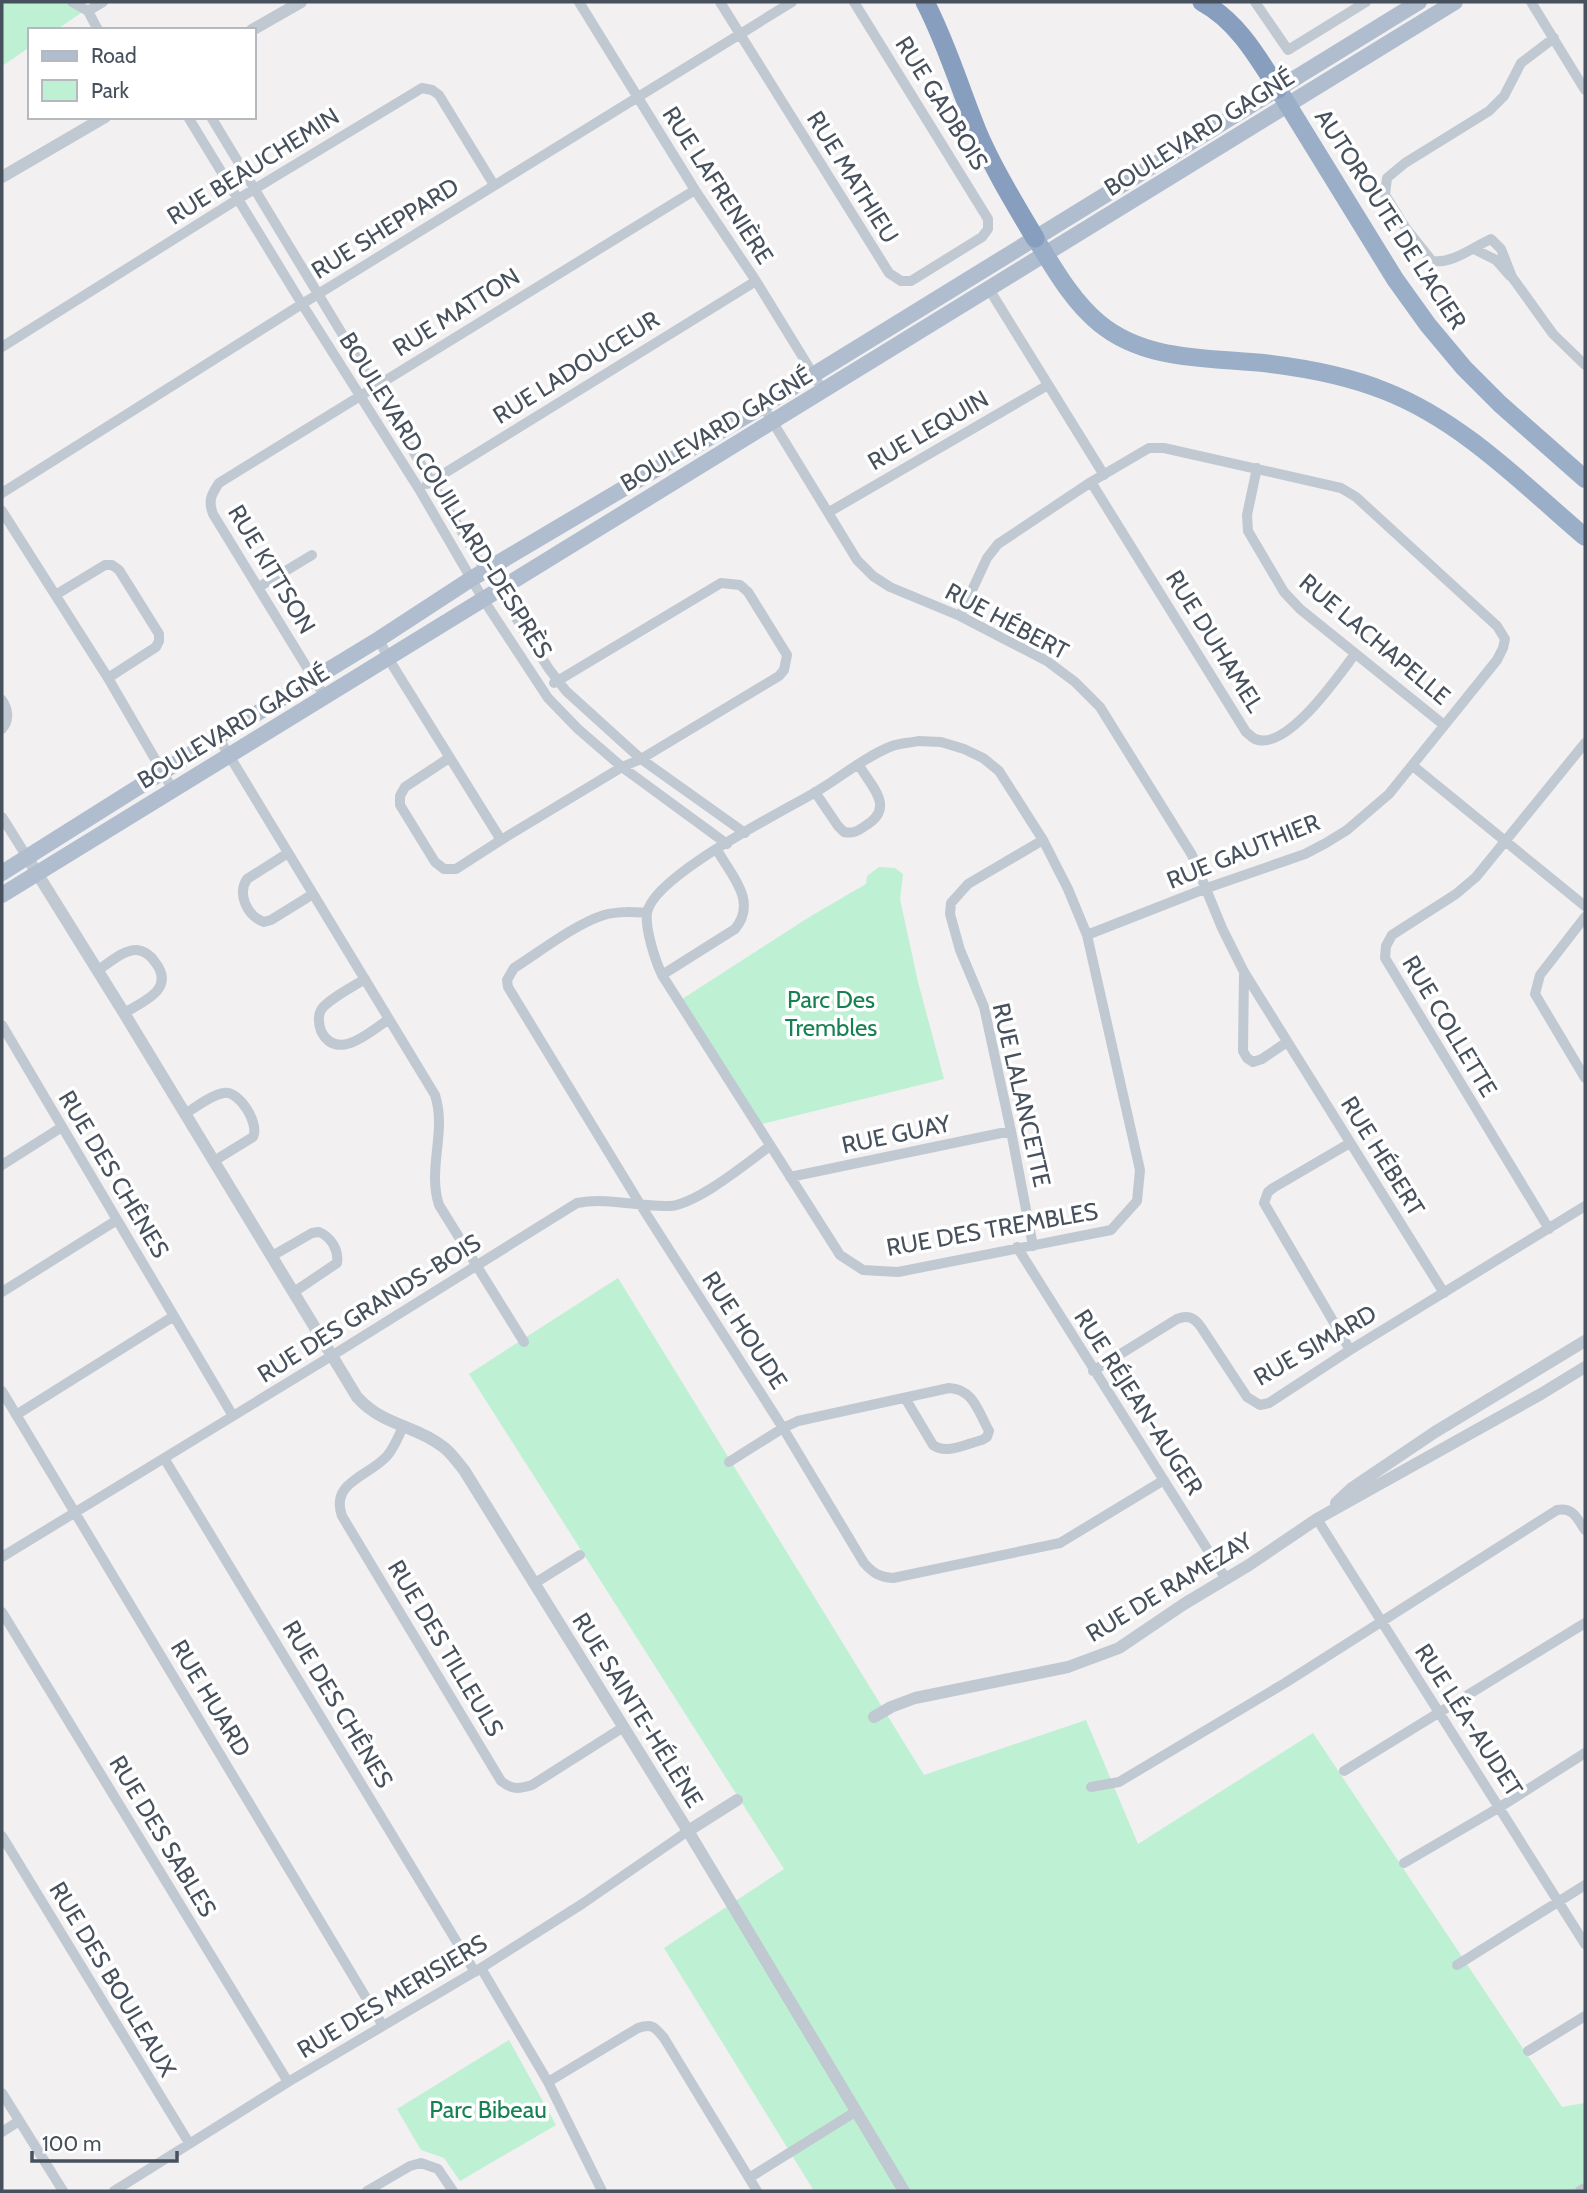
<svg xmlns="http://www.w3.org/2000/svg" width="1587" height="2193" viewBox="0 0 1587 2193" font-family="Cabin,sans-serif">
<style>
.green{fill:#bef0d4}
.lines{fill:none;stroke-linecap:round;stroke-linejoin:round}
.minor{stroke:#c0c9d2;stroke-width:10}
.tertiary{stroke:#c0c9d2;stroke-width:12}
.primary{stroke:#afbdcf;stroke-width:16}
.trunk{stroke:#9baec7;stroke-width:18}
.motorway{stroke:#879ebf;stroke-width:19}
.labels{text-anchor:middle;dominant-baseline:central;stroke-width:7;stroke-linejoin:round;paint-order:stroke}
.street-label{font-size:24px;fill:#47515d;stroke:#fff}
.park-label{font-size:24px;fill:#168152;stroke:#fff}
</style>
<rect width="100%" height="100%" fill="#f2f0f0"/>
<path class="green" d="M 2,2 L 77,2 L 87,9 L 56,30 L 30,30 L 30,47 L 2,66 Z
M 879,867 L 895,868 L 903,874 L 900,899 L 918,982 L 944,1079 L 758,1125 L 679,1001 L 811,916 L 866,884 L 867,876 Z
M 618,1278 L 924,1775 L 1086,1720 L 1138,1844 L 1313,1733 L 1562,2107 L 1585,2103 L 1585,2191 L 814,2191 L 664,1948 L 784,1869 L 469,1374 Z
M 509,2040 L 556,2125 L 460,2181 L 444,2158 L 421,2150 L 397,2109 Z"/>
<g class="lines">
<path class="minor" d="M 72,2 L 88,11 L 98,30
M 579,2 L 695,190 L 756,281 L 823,390
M 720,2 L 889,273 L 901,281 L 911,281 L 982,237 L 988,229 L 988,219 L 854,2
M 1255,2 L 1288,50 L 1366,2
M 1531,2 L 1585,90
M 88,11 L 103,2
M 1554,38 L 1521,63 L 1504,96 L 1489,111 L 1405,163 L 1387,178 L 1385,195 L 1405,227 L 1432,261 C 1453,264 1473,247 1491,239 L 1501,249 L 1512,277 L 1553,334 L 1585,365
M 188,117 L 302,304 L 419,489 L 483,599 L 548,698 L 578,729 L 622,767 L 727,844
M 211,117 L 485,570 L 549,669 L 566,691 L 641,759 L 745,833
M 1474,249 L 1496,260 L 1510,276
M 989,289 L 1104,475
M 2,347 L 238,199 L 422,88 L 432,90 L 439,95 L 494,185
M 763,406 L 857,560 L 873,576 L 890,587 L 960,616 L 1047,661 L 1075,682 L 1100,707 L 1192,855 L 1222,928 L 1244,972 L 1444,1293
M 1257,468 L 1247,515 L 1248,531 L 1284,592 L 1300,609 L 1444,725
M 1091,482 L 1246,732 C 1249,734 1251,737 1255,739 C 1287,752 1338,676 1355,654
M 427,484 L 756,281
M 2,493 L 302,304 L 792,2
M 2,511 L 108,678 L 173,790
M 829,512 L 1048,385
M 259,587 L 312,555
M 57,594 L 105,565 L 112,565 L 119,570 L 159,634 L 159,641 L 156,647 L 108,678
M 960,616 L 987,558 L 998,544 L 1091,482 L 1149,448 L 1164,448 L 1341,488 L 1356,497 L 1497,626 L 1505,639 L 1503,648 L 1497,660 L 1389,794 L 1347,830 L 1326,843 L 1305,854 L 1207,888 L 1087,935
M 379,639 L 388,658 L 501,840 L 622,767 L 641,759 L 779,676 L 784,670 L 787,655 L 748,592 L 740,585 L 721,583 L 554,683
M 325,697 L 213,514 C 208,501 211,495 219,483 L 695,190
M 2,700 C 8,709 10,720 2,729
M 218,737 L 435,1095 C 447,1132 427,1168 439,1205 L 524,1342
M 918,741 L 941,742 L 964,749 L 983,758 L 999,771 L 1043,840 L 1068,889 L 1087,935 L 1140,1170 L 1137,1201 L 1111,1230 L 898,1272 L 863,1270 L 840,1255 L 662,975 C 655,960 645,929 647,913 C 653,876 780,813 814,793 C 840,778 864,757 892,746 C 900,743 910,743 918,741 Z
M 449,758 L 405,787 L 400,796 L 400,805 L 435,862 L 444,869 L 456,869 L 501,840
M 1413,766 L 1585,906
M 815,792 L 838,826 L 844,832 C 853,834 858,831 865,826 C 896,808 872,787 858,764
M 2,817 L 27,857
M 288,853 L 247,879 C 237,894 247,916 264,922 L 271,920 L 313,894
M 647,913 C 633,912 618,911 604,915 C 577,923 538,953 514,968 L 507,980 L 508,987 L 640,1204 L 783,1428 L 864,1563 C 873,1573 879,1577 893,1578 L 1060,1543 L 1164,1480
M 1585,917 L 1540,975 L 1535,994 L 1585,1078
M 98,970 C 108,964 124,949 137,950 C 145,951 151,956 155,962 C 176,989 144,1001 124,1013
M 1244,972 L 1243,1051 L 1247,1058 L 1253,1062 L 1262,1059 L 1287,1042
M 662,975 L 735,929 C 758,901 731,875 717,850
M 365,979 C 354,986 327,1000 321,1010 C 318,1016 319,1025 321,1031 C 337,1063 371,1031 389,1019
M 2,1025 L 233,1416
M 185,1114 C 196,1107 211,1095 224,1093 C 239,1090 260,1124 253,1137 L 214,1161
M 2,1165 L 62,1127
M 790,1177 L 1011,1131
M 1549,1229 L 1385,958 L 1386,946 L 1392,935 L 1456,894 L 1476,877 L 1585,743
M 1033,1246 L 1011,1131 L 984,1007 L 960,950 L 950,914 L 951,903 L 968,884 L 1043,840
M 1017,1247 L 1226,1579
M 272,1256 L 312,1233 L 319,1232 C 331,1237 339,1250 337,1263 L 294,1292
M 2,1292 L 117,1220
M 1350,1350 L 1264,1203 L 1268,1192 L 1273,1188 L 1350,1143
M 1093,1371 L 1177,1319 C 1188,1315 1194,1317 1201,1327 L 1247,1397 L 1260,1405 L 1269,1403 L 1350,1350 L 1585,1206
M 2,1391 L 383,2026
M 16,1415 L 174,1316
M 403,1427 C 398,1437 394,1448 387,1456 C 368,1477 330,1482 342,1516 L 501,1781 C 512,1790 519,1789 532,1785 L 622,1728
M 164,1458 L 475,1972
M 729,1462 L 783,1428 L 798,1421 L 949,1388 C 973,1389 978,1411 989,1431 L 987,1437 L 982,1440 C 966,1444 946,1455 933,1445 L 905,1398
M 1317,1519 L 1585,1944
M 2,1557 L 333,1355 L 577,1203 C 608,1197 638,1207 669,1206 C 696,1205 747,1163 770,1146
M 535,1583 L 580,1555
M 2,1612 L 288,2082
M 1344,1771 L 1585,1623
M 1091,1787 L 1119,1782 L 1285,1683 L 1557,1510 C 1573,1507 1577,1518 1585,1530
M 2,1836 L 189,2143
M 1404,1863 L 1500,1807 L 1585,1753
M 1457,1965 L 1585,1885
M 481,1968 L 548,2082 L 602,2191
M 1528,2051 L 1585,2016
M 548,2082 L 638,2028 C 652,2023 655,2027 664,2038 L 757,2191
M 2,2093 L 63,2191
M 2,2132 L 19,2121
M 749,2178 L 855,2112
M 114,2191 L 288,2082 L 481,1968 L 582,1904 L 688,1831
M 367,2191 L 410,2166 L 421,2163 L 438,2169 L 453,2191"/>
<path class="tertiary" d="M 252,30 L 301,2
M 2,177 L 105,117
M 27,857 L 124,1013 L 357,1397 C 383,1426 415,1425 442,1446 C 451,1452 457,1462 464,1470 L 688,1831 L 904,2191
M 1336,1503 L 1352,1488 L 1435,1432 L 1585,1341
M 874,1717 L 891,1707 L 915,1698 L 1068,1667 L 1119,1648 L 1184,1604 L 1249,1565 L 1317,1519 L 1541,1394 L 1585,1367
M 688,1831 L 737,1800
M 1581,2191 L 1585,2189"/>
<path class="primary" d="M 2,873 L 218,737 L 379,639 L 471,579 L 756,410 L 1419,2
M 2,895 L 1455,2"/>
<path class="trunk" d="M 1278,89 L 1395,279 L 1428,325 L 1464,368 L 1500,404 L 1585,479
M 1035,238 C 1054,268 1072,301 1099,323 C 1147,363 1213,357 1271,364 C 1311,369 1348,376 1385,391 C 1462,421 1523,484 1585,537"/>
<path class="motorway" d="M 925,2 C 947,44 960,89 978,133 C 994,170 1015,204 1035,238
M 1202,2 C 1237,21 1257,56 1278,89"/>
</g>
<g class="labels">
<g class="street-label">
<text transform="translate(942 103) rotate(58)">RUE GADBOIS</text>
<text transform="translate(1199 132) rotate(-32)">BOULEVARD GAGNÉ</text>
<text transform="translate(253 166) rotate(-32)">RUE BEAUCHEMIN</text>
<text transform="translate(853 177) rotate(58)">RUE MATHIEU</text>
<text transform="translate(718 185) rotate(57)">RUE LAFRENIÈRE</text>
<text transform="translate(1391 219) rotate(57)">AUTOROUTE DE L'ACIER</text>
<text transform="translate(385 228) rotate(-32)">RUE SHEPPARD</text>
<text transform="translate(456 312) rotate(-32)">RUE MATTON</text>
<text transform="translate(576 367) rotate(-32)">RUE LADOUCEUR</text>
<text transform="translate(716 429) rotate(-31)">BOULEVARD GAGNÉ</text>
<text transform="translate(928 430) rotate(-30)">RUE LEQUIN</text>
<text transform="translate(446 495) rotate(58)">BOULEVARD COUILLARD-DESPRÈS</text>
<text transform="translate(272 569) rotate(59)">RUE KITTSON</text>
<text transform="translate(1007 621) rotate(28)">RUE HÉBERT</text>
<text transform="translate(1375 639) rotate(40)">RUE LACHAPELLE</text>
<text transform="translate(1215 641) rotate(58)">RUE DUHAMEL</text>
<text transform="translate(233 726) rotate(-31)">BOULEVARD GAGNÉ</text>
<text transform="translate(1243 851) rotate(-22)">RUE GAUTHIER</text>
<text transform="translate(1450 1026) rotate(59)">RUE COLLETTE</text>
<text transform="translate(1022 1095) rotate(77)">RUE LALANCETTE</text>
<text transform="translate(896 1134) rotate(-12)">RUE GUAY</text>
<text transform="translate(1383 1156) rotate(58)">RUE HÉBERT</text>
<text transform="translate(114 1174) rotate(59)">RUE DES CHÊNES</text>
<text transform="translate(992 1229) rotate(-10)">RUE DES TREMBLES</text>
<text transform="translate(369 1308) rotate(-32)">RUE DES GRANDS-BOIS</text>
<text transform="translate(745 1330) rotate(57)">RUE HOUDE</text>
<text transform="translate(1315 1345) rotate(-30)">RUE SIMARD</text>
<text transform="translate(1139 1402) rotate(57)">RUE RÉJEAN-AUGER</text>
<text transform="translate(1169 1587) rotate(-31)">RUE DE RAMEZAY</text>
<text transform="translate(446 1648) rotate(59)">RUE DES TILLEULS</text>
<text transform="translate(211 1698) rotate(59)">RUE HUARD</text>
<text transform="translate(338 1704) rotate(59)">RUE DES CHÊNES</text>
<text transform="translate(638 1710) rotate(58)">RUE SAINTE-HÉLÈNE</text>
<text transform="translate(1469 1720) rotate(57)">RUE LÉA-AUDET</text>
<text transform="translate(163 1836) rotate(59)">RUE DES SABLES</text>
<text transform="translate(113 1979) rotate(59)">RUE DES BOULEAUX</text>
<text transform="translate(392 1996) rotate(-31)">RUE DES MERISIERS</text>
</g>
<g class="park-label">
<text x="831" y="999">Parc Des<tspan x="831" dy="28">Trembles</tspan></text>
<text x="488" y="2109">Parc Bibeau</text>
</g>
</g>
<rect width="1587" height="2193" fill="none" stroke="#47515d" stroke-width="7"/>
<rect x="28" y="28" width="228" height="91" fill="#ffffff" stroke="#b5b9be" stroke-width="2"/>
<rect x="42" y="51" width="35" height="10" fill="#afbdcf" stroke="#b5b9be" stroke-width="2"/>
<text x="91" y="63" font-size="21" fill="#47515d">Road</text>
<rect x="42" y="80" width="35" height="21" fill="#bef0d4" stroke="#b5b9be" stroke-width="2"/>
<text x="91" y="98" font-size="21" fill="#47515d">Park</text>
<path d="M32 2151v10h145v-10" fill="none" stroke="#47515d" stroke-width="3.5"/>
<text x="42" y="2151" font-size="21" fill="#47515d" stroke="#ffffff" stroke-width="5" paint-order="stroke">100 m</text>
</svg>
